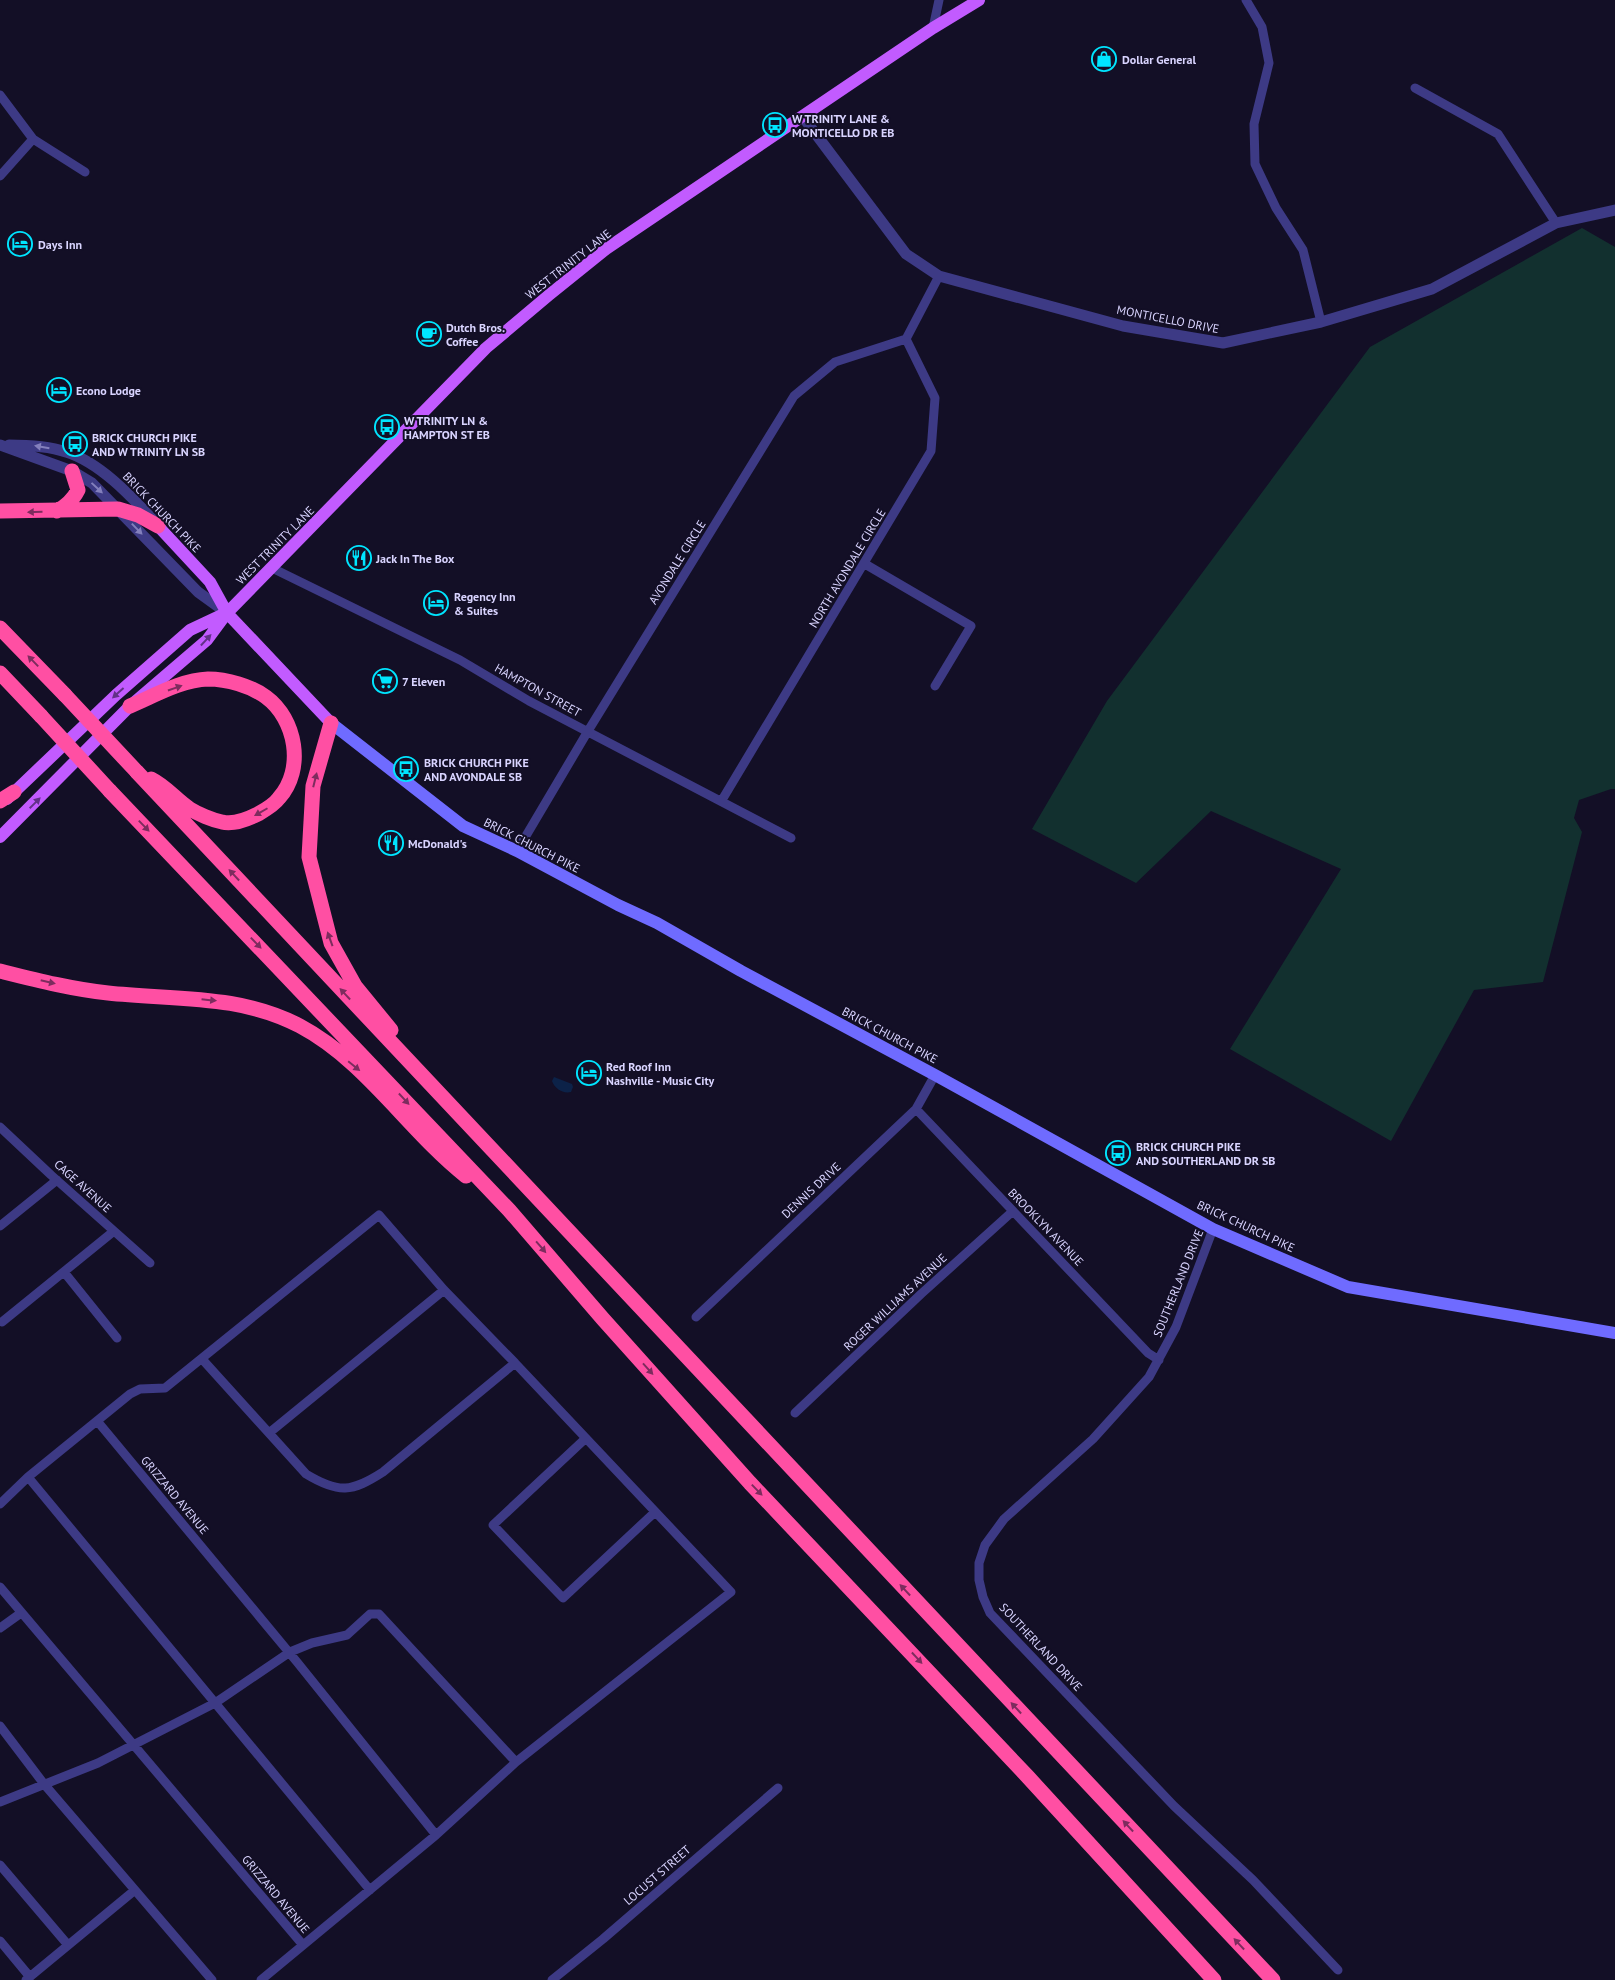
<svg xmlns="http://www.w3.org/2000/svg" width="1615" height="1980" viewBox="0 0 1615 1980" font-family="'PT Sans',sans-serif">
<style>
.green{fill:#12302f}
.water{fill:#0c2248}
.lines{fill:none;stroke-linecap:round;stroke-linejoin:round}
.minor{stroke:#3d3a85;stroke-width:9}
.tertiary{stroke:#3d3a85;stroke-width:11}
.secondary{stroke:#6f6bff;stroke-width:12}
.primary{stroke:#c25bff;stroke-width:12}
.motorway{stroke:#ff4fa3;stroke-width:15}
.motorway-bridge{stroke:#ff4fa3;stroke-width:15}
.oneway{fill:#837fbc}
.oneway2{fill:#7d2c5e}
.oneway3{fill:#623188}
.labels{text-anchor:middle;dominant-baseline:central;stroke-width:4;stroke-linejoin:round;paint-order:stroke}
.poi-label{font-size:12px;font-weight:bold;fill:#d9d4ff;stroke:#130f26;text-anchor:start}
.street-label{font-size:12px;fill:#d9d4ff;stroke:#130f26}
</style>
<rect width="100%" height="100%" fill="#130f26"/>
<path class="green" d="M 1582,228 L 1615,247 L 1615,789 L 1611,789 L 1579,800 L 1574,818 L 1582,832 L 1543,982 L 1474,990 L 1391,1141 L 1230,1049 L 1341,869 L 1211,811 L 1136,883 L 1032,829 L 1107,701 L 1370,347 Z"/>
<path class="water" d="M 554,1077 L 572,1084 L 573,1087 L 571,1092 C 563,1094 555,1089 552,1081 Z"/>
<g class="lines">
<path class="minor" d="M 1246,0 L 1262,27 L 1269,63 L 1254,124 L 1255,164 L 1276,208 L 1303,250 L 1321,322
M 933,28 L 939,0
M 1415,88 L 1498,134 L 1556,223
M 0,95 L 33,139 L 85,172
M 0,176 L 33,139
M 906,339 L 939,276
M 865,564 L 971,626 L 935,686
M 272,568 L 460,660 L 529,701 L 791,838
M 722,800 L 931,451 L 935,398 L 906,339
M 517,851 L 588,731 L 794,396 L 835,362 L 906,339
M 916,1109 L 1148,1353 L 1159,1360
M 0,1127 L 51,1175 L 150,1263
M 0,1226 L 57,1180
M 1213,1229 L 1176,1327 L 1149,1377 L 1093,1439 L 1004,1519 L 985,1545 L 979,1563 L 979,1580 L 983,1597 L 990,1613 L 1174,1806 L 1253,1880 L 1338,1970
M 64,1272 L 117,1338
M 696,1317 L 916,1109 L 935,1075
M 2,1322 L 114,1231
M 795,1413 L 921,1294 L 1013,1211
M 98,1422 L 297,1662 L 436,1835
M 269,1433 L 444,1290
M 586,1438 L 493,1525 L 563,1598 L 655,1512
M 28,1477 L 370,1890
M 0,1504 L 28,1477 L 130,1394 L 140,1389 L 165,1388 L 379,1215 L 444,1290 L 515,1363 L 383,1472 C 352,1492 339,1494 306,1474 L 202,1359
M 0,1587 L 303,1945
M 0,1628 L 21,1613
M 0,1726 L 44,1784 L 212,1980
M 0,1802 L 98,1763 L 215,1703 L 290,1652 L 312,1643 L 347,1635 L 370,1614 L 379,1614 L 516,1762
M 0,1865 L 68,1945
M 0,1941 L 30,1977
M 26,1980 L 135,1890
M 261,1980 L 436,1835 L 516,1762 L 731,1592 L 515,1363
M 552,1980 L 603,1939 L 778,1788"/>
<path class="tertiary" d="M 803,117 L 906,254 L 939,276 L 1123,326 L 1223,343 L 1321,322 L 1432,289 L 1556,223 L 1615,210
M 0,445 L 72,471 L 92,483 L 198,592 L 227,613
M 9,445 C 28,445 48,446 66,452 C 99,462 130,495 153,520"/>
<path class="secondary" d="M 331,723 L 463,826 L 517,851 L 618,905 L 657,923 L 741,971 L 935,1075 L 1213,1229 L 1348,1287 L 1615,1333"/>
<path class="primary" d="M 158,526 L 210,582 L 227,613 L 331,723
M 7,799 L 116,695 L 190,630 L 224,614
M 0,837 L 130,706 L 207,640 L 227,613 L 486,348 L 549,295 L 606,249 L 933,28 L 979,0"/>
<path class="motorway" d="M 0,511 L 118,509 L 138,515 L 158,526
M 57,511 C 66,506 73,500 78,490 L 72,471
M 0,628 L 65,695
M 0,673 L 41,716
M 130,706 C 154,696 181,680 208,679 C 227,679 251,686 266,697 C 296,719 305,769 279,798 C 274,805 265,810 258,814 C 248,819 233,825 222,822 C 212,820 198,814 190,809 C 176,800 167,787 151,779
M 331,723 L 313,786 L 309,857 L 331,943 L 355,986 L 391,1030
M 137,772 L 1273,1980
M 110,791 L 509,1210 L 603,1319 L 750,1483 L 1028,1777 L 1214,1980
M 0,801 L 14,792
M 0,971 C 36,980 71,989 108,993 C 173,1000 240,994 300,1026 C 366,1061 408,1130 466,1176"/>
<path class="motorway-bridge" d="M 65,695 L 137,772
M 41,716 L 110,791"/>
</g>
<defs><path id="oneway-solid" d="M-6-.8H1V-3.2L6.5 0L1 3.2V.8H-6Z" transform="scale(1.25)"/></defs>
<g class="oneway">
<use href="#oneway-solid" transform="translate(42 447) rotate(-170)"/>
<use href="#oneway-solid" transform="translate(97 488) rotate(43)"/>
<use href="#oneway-solid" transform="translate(137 529) rotate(46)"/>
</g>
<g class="oneway2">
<use href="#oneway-solid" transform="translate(35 512) rotate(178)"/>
<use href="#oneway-solid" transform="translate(33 661) rotate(-134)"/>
<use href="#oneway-solid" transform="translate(175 688) rotate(-19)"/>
<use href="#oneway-solid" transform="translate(315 780) rotate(-76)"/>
<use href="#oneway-solid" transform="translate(261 812) rotate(150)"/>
<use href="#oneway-solid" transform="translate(144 826) rotate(46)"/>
<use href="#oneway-solid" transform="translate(234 875) rotate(-133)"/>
<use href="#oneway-solid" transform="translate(330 939) rotate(-110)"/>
<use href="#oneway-solid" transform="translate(256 943) rotate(46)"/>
<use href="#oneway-solid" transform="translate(48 982) rotate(13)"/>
<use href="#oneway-solid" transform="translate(345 994) rotate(-133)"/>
<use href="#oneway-solid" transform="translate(209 1000) rotate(6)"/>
<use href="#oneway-solid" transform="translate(354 1066) rotate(39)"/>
<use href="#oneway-solid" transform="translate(404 1099) rotate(47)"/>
<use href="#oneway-solid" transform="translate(541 1247) rotate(49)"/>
<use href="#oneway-solid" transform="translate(648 1369) rotate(48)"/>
<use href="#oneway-solid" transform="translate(757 1490) rotate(46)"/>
<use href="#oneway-solid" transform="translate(905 1590) rotate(-133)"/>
<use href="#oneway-solid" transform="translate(917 1658) rotate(47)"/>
<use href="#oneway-solid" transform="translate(1016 1708) rotate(-133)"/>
<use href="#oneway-solid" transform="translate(1128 1826) rotate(-133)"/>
<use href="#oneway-solid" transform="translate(1239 1944) rotate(-133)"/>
</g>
<g class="oneway3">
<use href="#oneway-solid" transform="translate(206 640) rotate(-47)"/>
<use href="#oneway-solid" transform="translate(118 693) rotate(138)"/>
<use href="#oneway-solid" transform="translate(35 803) rotate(-45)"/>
</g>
<defs>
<symbol id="shop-ring" viewBox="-11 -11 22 22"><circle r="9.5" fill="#130f26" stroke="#00e5ff" stroke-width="1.5"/><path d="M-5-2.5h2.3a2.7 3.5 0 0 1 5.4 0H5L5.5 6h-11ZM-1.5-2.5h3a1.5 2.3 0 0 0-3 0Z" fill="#00e5ff"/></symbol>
<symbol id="bus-ring" viewBox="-11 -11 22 22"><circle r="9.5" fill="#130f26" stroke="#00e5ff" stroke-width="1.5"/><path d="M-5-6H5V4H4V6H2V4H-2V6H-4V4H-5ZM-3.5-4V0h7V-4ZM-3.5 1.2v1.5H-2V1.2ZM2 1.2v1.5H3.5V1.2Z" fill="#00e5ff"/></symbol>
<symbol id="hotel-ring" viewBox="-11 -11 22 22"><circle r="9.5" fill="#130f26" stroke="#00e5ff" stroke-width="1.5"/><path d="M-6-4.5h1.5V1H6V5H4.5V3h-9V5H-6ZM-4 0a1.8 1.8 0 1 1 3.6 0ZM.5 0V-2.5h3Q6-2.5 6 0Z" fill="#00e5ff"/></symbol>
<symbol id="cafe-ring" viewBox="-11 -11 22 22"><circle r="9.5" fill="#130f26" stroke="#00e5ff" stroke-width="1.5"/><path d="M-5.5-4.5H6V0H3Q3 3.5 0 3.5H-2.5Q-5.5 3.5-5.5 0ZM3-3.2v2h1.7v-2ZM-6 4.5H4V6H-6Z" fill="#00e5ff"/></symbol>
<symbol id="restaurant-ring" viewBox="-11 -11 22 22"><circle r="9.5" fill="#130f26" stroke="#00e5ff" stroke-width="1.5"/><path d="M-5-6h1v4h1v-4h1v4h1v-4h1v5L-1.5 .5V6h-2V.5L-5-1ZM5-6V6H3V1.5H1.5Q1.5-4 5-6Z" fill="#00e5ff"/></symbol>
<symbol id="supermarket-ring" viewBox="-11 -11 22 22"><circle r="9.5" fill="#130f26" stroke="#00e5ff" stroke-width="1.5"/><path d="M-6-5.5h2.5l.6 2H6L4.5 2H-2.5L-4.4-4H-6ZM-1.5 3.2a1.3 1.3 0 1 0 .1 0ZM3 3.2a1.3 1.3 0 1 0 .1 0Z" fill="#00e5ff"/></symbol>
</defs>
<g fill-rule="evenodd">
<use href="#shop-ring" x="1090" y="45" width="28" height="28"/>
<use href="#bus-ring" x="761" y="111" width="28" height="28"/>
<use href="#hotel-ring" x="6" y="230" width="28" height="28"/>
<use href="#cafe-ring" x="415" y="320" width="28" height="28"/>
<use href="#hotel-ring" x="45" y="376" width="28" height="28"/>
<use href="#bus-ring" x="373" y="413" width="28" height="28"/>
<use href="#bus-ring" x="61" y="430" width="28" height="28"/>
<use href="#restaurant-ring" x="345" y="544" width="28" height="28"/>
<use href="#hotel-ring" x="422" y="589" width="28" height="28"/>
<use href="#supermarket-ring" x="371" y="667" width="28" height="28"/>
<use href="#bus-ring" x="392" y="755" width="28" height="28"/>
<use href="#restaurant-ring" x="377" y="829" width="28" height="28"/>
<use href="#hotel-ring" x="575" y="1059" width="28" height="28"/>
<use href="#bus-ring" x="1104" y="1139" width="28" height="28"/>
</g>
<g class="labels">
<g class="poi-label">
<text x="1122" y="59">Dollar General</text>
<text x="792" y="118">W TRINITY LANE &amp;<tspan x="792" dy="14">MONTICELLO DR EB</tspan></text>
<text x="38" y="244">Days Inn</text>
<text x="446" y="327">Dutch Bros.<tspan x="446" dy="14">Coffee</tspan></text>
<text x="76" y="390">Econo Lodge</text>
<text x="404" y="420">W TRINITY LN &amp;<tspan x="404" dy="14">HAMPTON ST EB</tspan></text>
<text x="92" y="437">BRICK CHURCH PIKE<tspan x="92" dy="14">AND W TRINITY LN SB</tspan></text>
<text x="376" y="558">Jack In The Box</text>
<text x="454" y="596">Regency Inn<tspan x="454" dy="14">&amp; Suites</tspan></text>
<text x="402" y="681">7 Eleven</text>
<text x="424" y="762">BRICK CHURCH PIKE<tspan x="424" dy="14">AND AVONDALE SB</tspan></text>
<text x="408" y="843">McDonald's</text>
<text x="606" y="1066">Red Roof Inn<tspan x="606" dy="14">Nashville - Music City</tspan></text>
<text x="1136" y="1146">BRICK CHURCH PIKE<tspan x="1136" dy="14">AND SOUTHERLAND DR SB</tspan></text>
</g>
<g class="street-label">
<text transform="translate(568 264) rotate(-38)">WEST TRINITY LANE</text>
<text transform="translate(1168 319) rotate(11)">MONTICELLO DRIVE</text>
<text transform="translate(162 512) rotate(46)">BRICK CHURCH PIKE</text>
<text transform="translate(275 545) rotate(-45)">WEST TRINITY LANE</text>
<text transform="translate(677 562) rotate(-58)">AVONDALE CIRCLE</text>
<text transform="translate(847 568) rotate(-59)">NORTH AVONDALE CIRCLE</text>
<text transform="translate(538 690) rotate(29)">HAMPTON STREET</text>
<text transform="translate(532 845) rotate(27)">BRICK CHURCH PIKE</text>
<text transform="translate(890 1035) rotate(28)">BRICK CHURCH PIKE</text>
<text transform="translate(83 1186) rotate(42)">CAGE AVENUE</text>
<text transform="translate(811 1190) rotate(-43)">DENNIS DRIVE</text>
<text transform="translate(1246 1226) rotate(25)">BRICK CHURCH PIKE</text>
<text transform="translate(1046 1227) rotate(46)">BROOKLYN AVENUE</text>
<text transform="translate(1178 1283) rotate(-68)">SOUTHERLAND DRIVE</text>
<text transform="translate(895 1302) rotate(-43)">ROGER WILLIAMS AVENUE</text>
<text transform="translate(175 1495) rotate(50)">GRIZZARD AVENUE</text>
<text transform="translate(1041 1647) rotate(47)">SOUTHERLAND DRIVE</text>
<text transform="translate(657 1875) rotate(-41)">LOCUST STREET</text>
<text transform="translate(276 1894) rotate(50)">GRIZZARD AVENUE</text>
</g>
</g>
</svg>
